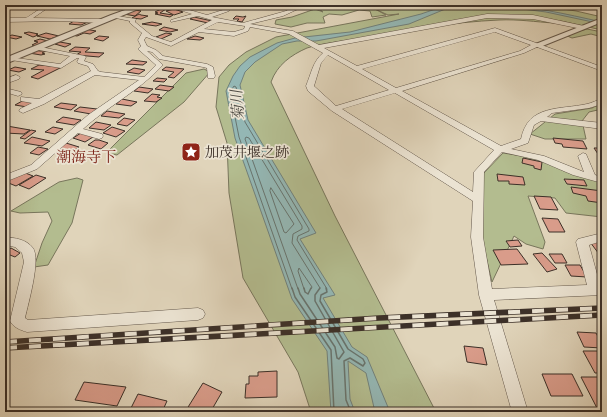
<svg xmlns="http://www.w3.org/2000/svg" width="607" height="417" viewBox="0 0 607 417" font-family="'IM FELL Double Pica','Noto Serif JP',serif">
<style>
.green{fill:#b3bc8f;stroke:#78765c}
.water{fill:#94b7b4;stroke:#71817c}
.lines{fill:none;stroke-linecap:round;stroke-linejoin:round}
.shore-far1{stroke:#68746e;stroke-width:1}
.shore{stroke:#68746e;stroke-width:1.5}
.building{fill:#d99c8a;stroke:#3c3028}
.minor-casing{stroke:#65594c;stroke-width:1}
.tertiary-casing{stroke:#65594c;stroke-width:2}
.minor{fill:#ebe3d2;fill-rule:evenodd}
.tertiary{fill:#ebe3d2;fill-rule:evenodd}
.rail-casing{stroke:#3c3028;stroke-width:5.5}
.rail{stroke:#ebe3d2;stroke-width:4;stroke-dasharray:12;stroke-linecap:butt}
.labels{text-anchor:middle;dominant-baseline:central;stroke-width:3.5;stroke-linejoin:round;paint-order:stroke}
.poi-label{font-size:14px;fill:#3c3028;stroke:#ebe3d2;text-anchor:start}
.water-label{font-size:15px;font-style:italic;fill:#4e4b44;stroke:#ebe3d2}
.neighbourhood-label{font-size:15px;fill:#7a1f14;stroke:#ebe3d2}
</style>
<rect width="100%" height="100%" fill="#e0d4ba"/>
<filter id="stains"><feTurbulence type="fractalNoise" baseFrequency=".005" numOctaves="4"/><feColorMatrix values="0 0 0 0 .2 0 0 0 0 .09 0 0 0 0 .02 0 0 0 .5 -.17"/></filter>
<radialGradient id="worn" r=".72"><stop offset=".6" stop-color="#630" stop-opacity="0"/><stop offset="1" stop-color="#630" stop-opacity=".3"/></radialGradient>
<path class="green" d="M 351,5 L 537,5 L 576,11 L 602,17 L 602,30 L 561,21 L 554,23 C 536,22 518,19 499,20 C 453,22 407,30 361,38 C 345,41 322,43 307,48 C 291,55 277,65 271,82 L 335,216 L 436,412 L 311,412 L 298,372 L 243,278 L 229,193 L 227,143 L 216,107 L 219,77 L 229,65 L 246,52 L 276,37 L 399,14 L 388,15 L 371,7 L 386,15 L 372,17 L 370,11 L 359,10 L 342,15 L 329,14 L 323,17 L 325,23 L 307,23 L 291,27 L 275,24 L 276,20 L 292,17 L 315,9 L 323,12 L 319,9 Z
M 587,29 L 602,32 L 602,37 L 591,34 L 572,38 L 565,35 Z
M 204,69 L 210,72 L 184,102 L 117,155 L 106,153 L 186,73 Z
M 602,103 L 602,109 L 589,112 L 582,121 L 586,139 L 545,139 L 530,134 L 555,114 L 592,108 Z
M 503,153 L 529,157 L 602,182 L 602,217 L 566,213 L 555,198 L 528,196 L 545,242 L 543,249 L 526,244 L 514,236 L 492,282 L 480,231 L 483,174 Z
M 77,178 L 83,180 L 72,223 L 48,265 L 34,267 L 42,243 L 52,221 L 48,212 L 20,213 L 11,211 L 59,182 Z"/>
<path class="water" d="M 447,5 L 455,5 L 409,24 L 316,41 L 297,41 L 282,44 L 255,62 L 245,72 L 240,85 L 248,120 L 316,233 L 300,239 L 335,295 L 323,298 L 352,347 L 367,357 L 390,412 L 375,412 L 366,373 L 348,361 L 350,399 L 355,412 L 331,412 L 327,351 L 292,299 L 235,138 L 226,91 L 233,76 L 240,66 L 250,57 L 277,43 L 295,38 L 350,32 L 421,14 Z
M 491,5 C 528,5 566,14 602,22 L 602,24 L 546,12 Z"/>
<g class="lines">
<path class="shore-far1" d="M 271,188 L 294,224 L 286,233 L 284,232 L 270,191 Z
M 292,289 L 239,137 L 230,92 L 234,86 L 236,87 L 245,122 L 309,229 L 309,231 L 298,236 L 297,240 L 327,289
M 298,289 L 245,139 L 246,137 L 249,138 L 302,226 L 302,229 L 293,234 L 292,243 L 320,288 L 319,289
M 304,289 L 298,271 L 299,268 L 312,287 L 311,289"/>
<path class="shore" d="M 292,288 L 295,297 L 331,350 L 334,412
M 298,288 L 300,294 L 335,347 L 337,358 L 339,359 L 344,352 L 315,301 L 315,295 L 320,288
M 304,288 L 305,292 L 308,294 L 311,288
M 326,288 L 327,292 L 321,295 L 320,301 L 348,349 L 363,359 L 365,363 L 363,366 L 350,358 L 344,361 L 346,400 L 351,412"/>
</g>
<path class="building" d="M 161,6 L 169,7 L 160,13 L 173,15 L 170,17 L 155,14 L 158,13 L 155,12 L 161,9 L 154,8 Z
M 174,9 L 183,12 L 174,15 L 166,11 Z
M 134,10 L 141,11 L 135,16 L 124,14 Z
M 139,14 L 141,15 L 148,16 L 141,19 L 132,18 Z
M 236,16 L 243,17 L 246,16 L 242,22 L 237,21 L 239,19 L 233,19 Z
M 194,17 L 212,21 L 208,23 L 190,19 Z
M 74,21 L 81,22 L 88,22 L 81,25 L 69,24 Z
M 152,22 L 162,24 L 156,26 L 142,24 Z
M 164,27 L 178,30 L 170,32 L 159,30 Z
M 85,29 L 96,31 L 90,34 L 84,33 L 77,36 L 72,35 Z
M 29,32 L 38,34 L 36,34 L 38,35 L 33,37 L 24,33 Z
M 46,33 L 59,36 L 50,39 L 37,36 Z
M 166,33 L 172,34 L 161,39 L 156,37 Z
M 12,35 L 22,37 L 16,39 L 6,37 Z
M 99,36 L 109,37 L 103,41 L 94,39 Z
M 195,36 L 204,38 L 200,40 L 187,39 Z
M 40,39 L 48,41 L 36,46 L 32,45 L 38,42 L 34,41 Z
M 60,42 L 71,44 L 65,47 L 55,44 Z
M 75,47 L 90,48 L 85,52 L 104,53 L 99,57 L 76,55 L 81,52 L 69,51 Z
M 36,50 L 40,51 L 46,51 L 42,53 L 45,54 L 41,55 L 29,53 Z
M 132,60 L 147,62 L 143,65 L 126,64 Z
M 39,65 L 62,67 L 38,79 L 31,77 L 44,70 L 31,69 Z
M 15,67 L 26,69 L 19,72 L 8,70 Z
M 166,67 L 184,69 L 174,78 L 168,77 L 174,72 L 162,70 Z
M 134,68 L 145,70 L 139,74 L 127,72 Z
M 157,78 L 167,79 L 164,82 L 153,81 Z
M 160,85 L 174,87 L 169,91 L 155,89 Z
M 139,87 L 153,89 L 148,93 L 134,91 Z
M 152,94 L 160,95 L 157,97 L 162,98 L 156,102 L 144,101 Z
M 122,99 L 137,102 L 131,106 L 116,104 Z
M 24,100 L 35,103 L 27,107 L 15,105 Z
M 61,103 L 77,105 L 71,110 L 54,107 Z
M 80,107 L 97,109 L 91,114 L 74,111 Z
M 107,111 L 125,114 L 119,118 L 101,116 Z
M 63,117 L 81,120 L 74,125 L 56,122 Z
M 124,118 L 135,120 L 127,126 L 117,124 Z
M 96,122 L 111,125 L 104,130 L 89,128 Z
M 7,126 L 30,130 L 24,134 L 5,133 L 5,128 Z
M 53,127 L 63,129 L 55,134 L 45,132 Z
M 112,127 L 125,131 L 116,137 L 103,133 Z
M 31,130 L 36,131 L 25,139 L 20,138 Z
M 81,133 L 93,137 L 85,142 L 73,138 Z
M 32,137 L 50,141 L 42,146 L 24,143 Z
M 553,138 L 583,141 L 587,149 L 563,147 L 562,144 L 555,143 Z
M 95,140 L 99,140 L 108,143 L 101,149 L 88,145 Z
M 66,143 L 79,147 L 69,154 L 57,150 Z
M 38,147 L 48,149 L 39,155 L 30,153 Z
M 594,148 L 602,148 L 602,157 L 600,157 Z
M 523,158 L 542,162 L 541,170 L 534,168 L 534,166 L 522,163 Z
M 23,172 L 33,176 L 16,186 L 6,182 Z
M 497,174 L 523,177 L 525,185 L 509,184 L 509,181 L 498,181 Z
M 36,175 L 46,178 L 29,189 L 19,185 Z
M 564,179 L 584,180 L 587,186 L 567,184 Z
M 571,187 L 602,191 L 602,203 L 588,201 L 586,196 L 573,193 Z
M 534,196 L 551,197 L 558,210 L 540,209 Z
M 542,218 L 558,219 L 565,232 L 549,232 Z
M 518,240 L 522,246 L 510,247 L 506,241 Z
M 590,242 L 602,242 L 602,254 L 599,254 Z
M 11,248 L 20,253 L 15,257 L 5,253 Z
M 517,249 L 528,264 L 501,265 L 493,250 Z
M 542,253 L 557,269 L 547,272 L 533,254 Z
M 549,254 L 562,254 L 567,263 L 555,263 Z
M 565,265 L 580,265 L 587,277 L 571,276 Z
M 577,332 L 596,333 L 602,344 L 602,348 L 584,347 Z
M 464,346 L 483,348 L 487,365 L 467,362 Z
M 583,351 L 597,351 L 602,359 L 602,373 L 595,373 Z
M 277,371 L 277,397 L 245,398 L 246,384 L 249,384 L 249,376 L 258,376 L 258,372 Z
M 542,374 L 572,374 L 583,396 L 551,396 Z
M 581,377 L 602,377 L 602,412 L 599,412 Z
M 84,382 L 126,387 L 117,406 L 75,400 Z
M 203,383 L 222,392 L 211,411 L 214,412 L 185,412 Z
M 138,394 L 167,401 L 162,412 L 129,412 Z"/>
<g class="lines">
<defs>
<path id="minor" d="M 10,5 L 31,5 C 26,8 15,8 10,5 Z
M 46,5 L 52,5 L 33,18 L 102,19 L 105,21 L 102,23 L 60,21 L 5,22 L 5,18 L 26,18 Z
M 104,5 L 116,5 L 134,9 L 131,11 Z
M 164,5 L 172,5 L 207,15 L 223,10 L 221,8 L 224,6 L 229,9 L 229,11 L 212,17 L 243,23 L 286,11 L 297,5 L 354,5 L 351,7 L 298,9 L 283,16 L 250,24 L 293,31 L 319,45 L 487,14 L 533,15 L 584,26 L 584,28 L 582,29 L 533,19 L 487,18 L 324,48 L 357,66 L 495,28 L 602,67 L 602,71 L 537,47 L 524,53 L 402,91 L 501,146 L 521,139 C 528,104 560,110 587,104 C 592,103 597,100 602,99 L 602,104 L 589,108 L 552,113 L 547,117 L 602,123 L 602,129 L 541,121 L 534,125 L 528,143 L 511,149 L 544,156 L 584,172 L 578,156 L 583,153 L 586,154 L 595,175 L 602,177 L 602,183 L 573,175 L 538,160 L 502,152 L 484,172 L 483,237 L 492,289 L 587,285 L 576,242 L 578,239 L 602,233 L 602,241 L 589,245 L 600,285 L 602,285 L 602,295 L 494,300 L 528,412 L 512,412 L 479,295 L 471,237 L 473,201 L 332,111 L 308,91 L 306,86 C 311,74 313,61 323,53 L 289,34 L 250,27 L 248,31 L 234,36 L 199,32 L 171,46 L 146,37 L 144,40 L 147,46 L 156,50 L 163,56 L 207,64 L 213,67 L 215,76 L 214,78 L 208,78 L 207,68 L 203,67 L 159,59 L 152,52 L 147,51 L 162,64 L 162,66 C 139,91 108,106 83,129 L 102,134 L 103,136 L 102,138 L 99,139 L 78,133 L 37,169 L 5,182 L 5,175 L 31,165 L 88,115 L 139,80 L 95,75 L 44,104 L 23,113 L 19,111 L 20,109 L 32,103 L 21,101 L 21,97 L 39,99 L 91,71 L 88,66 L 78,63 L 77,62 L 79,58 L 77,58 L 61,68 L 11,60 L 8,58 L 9,57 L 60,64 L 70,56 L 34,49 L 33,48 L 36,46 L 85,56 L 86,57 L 84,61 L 93,64 L 98,71 L 101,72 L 144,77 L 156,65 L 138,49 L 141,46 L 138,40 L 142,33 L 130,23 L 130,21 L 111,17 L 111,15 L 136,19 L 135,22 L 152,36 L 171,42 L 212,20 L 198,16 L 171,22 L 171,20 L 192,14 ZM 218,22 L 245,26 L 244,29 L 234,32 L 204,29 ZM 495,32 L 531,45 L 520,51 L 396,88 L 362,69 ZM 328,55 L 389,90 L 336,106 L 314,86 L 321,63 ZM 395,93 L 494,150 L 474,172 L 473,192 L 342,109 Z
M 16,75 L 20,77 L 19,79 L 5,84 L 5,79 Z
M 5,88 L 21,92 L 22,94 L 18,96 L 5,92 Z
M 5,237 C 15,238 26,239 33,248 C 41,260 28,304 25,318 L 28,320 L 198,308 L 203,310 L 205,314 L 203,318 L 198,320 L 27,332 C 20,330 13,327 10,321 L 24,262 L 22,253 L 15,247 L 5,245 Z"/>
<path id="tertiary" d="M 139,5 L 148,5 L 5,64 L 5,58 L 111,15 Z
M 602,18 L 602,22 L 540,47 L 534,47 L 533,45 Z"/>
</defs>
<use href="#minor" class="minor-casing"/>
<use href="#tertiary" class="tertiary-casing"/>
<use href="#minor" class="minor"/>
<use href="#tertiary" class="tertiary"/>
<defs>
<path id="rail" d="M 5,342 L 379,318 L 602,308
M 5,348 L 602,315"/>
</defs>
<use href="#rail" class="rail-casing"/>
<use href="#rail" class="rail"/>
</g>
<defs>
<symbol id="sight-square" viewBox="-11 -11 22 22"><rect x="-9" y="-9" width="18" height="18" rx="4" fill="#8f2418" stroke="#ebe3d2"/><path d="M0-6L1.8-2.2L6-1.7L2.9 1.2L3.7 5.4L0 3.3L-3.7 5.4L-2.9 1.2L-6-1.7L-1.8-2.2Z" fill="#fff"/></symbol>
</defs>
<g fill-rule="evenodd">
<use href="#sight-square" x="180" y="141" width="22" height="22"/>
</g>
<g class="labels">
<g class="poi-label">
<text x="205" y="152">加茂井堰之跡</text>
</g>
<g class="water-label">
<text transform="translate(238 105) rotate(-95)">菊川</text>
</g>
<g class="neighbourhood-label">
<text x="86" y="157">潮海寺下</text>
</g>
</g>
<rect width="607" height="417" fill="none" stroke="#e0d4ba" stroke-width="20"/>
<rect x="6" y="6" width="595" height="405" fill="none" stroke="#3c3028" stroke-width="2"/>
<rect x="10" y="10" width="587" height="397" fill="none" stroke="#3c3028"/>
<rect width="100%" height="100%" filter="url(#stains)"/>
<rect width="100%" height="100%" fill="url(#worn)"/>
</svg>
